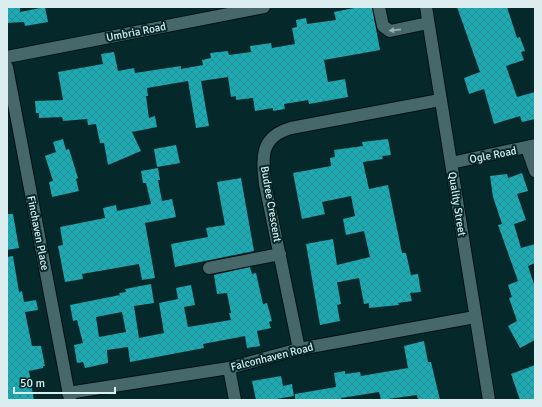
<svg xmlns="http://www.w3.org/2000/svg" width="542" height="407" viewBox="0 0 542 407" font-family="Signika,sans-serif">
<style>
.building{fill:url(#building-cross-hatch);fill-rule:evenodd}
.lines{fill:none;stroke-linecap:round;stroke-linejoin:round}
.minor-casing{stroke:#001012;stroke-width:14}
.minor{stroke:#47686b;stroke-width:12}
.oneway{fill:#98b1b3}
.labels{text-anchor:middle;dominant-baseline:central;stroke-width:4;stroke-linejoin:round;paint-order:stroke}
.street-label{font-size:11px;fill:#dbedee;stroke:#05282a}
</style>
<defs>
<pattern id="building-cross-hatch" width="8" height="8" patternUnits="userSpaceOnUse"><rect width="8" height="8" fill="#1daab3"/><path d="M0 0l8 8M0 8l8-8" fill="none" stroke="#288c93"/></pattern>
</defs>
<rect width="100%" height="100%" fill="#05282a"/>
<path class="building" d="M 7,7 L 20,7 L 20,12 L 45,7 L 48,22 L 25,26 L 24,22 L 7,23 Z
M 359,7 L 372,7 L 380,50 L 324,60 L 328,82 L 345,79 L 348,97 L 309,104 L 308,100 L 284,104 L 285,109 L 273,111 L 273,108 L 255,111 L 253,98 L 236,100 L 236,96 L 231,97 L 228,77 L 201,81 L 209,126 L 196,128 L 188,81 L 147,88 L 148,96 L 146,96 L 149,118 L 155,116 L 157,127 L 132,132 L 141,151 L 108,165 L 104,143 L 100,143 L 96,124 L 88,125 L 87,119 L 63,121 L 62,117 L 39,118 L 39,113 L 36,113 L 35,101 L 63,100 L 58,72 L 103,64 L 101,54 L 114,52 L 118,71 L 134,68 L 135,73 L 181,66 L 181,69 L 203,65 L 202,60 L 211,58 L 210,53 L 228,51 L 229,55 L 251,52 L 250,46 L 271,43 L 272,48 L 295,44 L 292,28 L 297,27 L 296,20 L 306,18 L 307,24 L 336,20 L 334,12 Z
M 457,7 L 507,7 L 517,38 L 520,37 L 525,51 L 521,52 L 524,60 L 506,66 L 517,97 L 535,92 L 535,119 L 522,122 L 520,116 L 494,124 L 484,89 L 469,94 L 464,78 L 480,72 Z
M 63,139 L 66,150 L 69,149 L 78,178 L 76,179 L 79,191 L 52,197 L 49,182 L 53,181 L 45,156 L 56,152 L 53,142 Z
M 388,139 L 391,155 L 382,156 L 383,159 L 363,162 L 369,189 L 388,185 L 402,253 L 406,253 L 411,275 L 418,274 L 421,292 L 410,293 L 412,301 L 398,303 L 399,305 L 369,308 L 369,303 L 364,304 L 359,278 L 339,282 L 337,282 L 341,304 L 337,305 L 340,321 L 320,325 L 306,244 L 333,239 L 337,265 L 370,257 L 364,231 L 346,235 L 343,219 L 355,216 L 351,196 L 322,202 L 325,214 L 302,219 L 293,173 L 331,166 L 330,158 L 335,157 L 334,150 L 363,146 L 362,142 Z
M 176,145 L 180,163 L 157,167 L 154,149 Z
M 158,168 L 160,180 L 158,180 L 162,201 L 172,199 L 176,217 L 145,223 L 155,278 L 142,280 L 139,264 L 82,274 L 83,279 L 65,282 L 58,246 L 63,245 L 60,227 L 105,218 L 103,208 L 116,205 L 117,211 L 151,204 L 146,183 L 143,183 L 141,171 Z
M 522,173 L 528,191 L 517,194 L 526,220 L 514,224 L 521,248 L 535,244 L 535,263 L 528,266 L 535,287 L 535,340 L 520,348 L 508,326 L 517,321 L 509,298 L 512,297 L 508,285 L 518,281 L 498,225 L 502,224 L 493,197 L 490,176 L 507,174 L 508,178 Z
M 241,178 L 254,251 L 175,267 L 171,244 L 208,237 L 206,228 L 225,225 L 217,182 Z
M 7,214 L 13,214 L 19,248 L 7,250 Z
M 13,256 L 19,292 L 22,291 L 24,302 L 36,300 L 38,310 L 25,312 L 32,346 L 41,346 L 45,366 L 43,366 L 43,368 L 29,371 L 34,400 L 8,400 L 7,395 L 7,257 Z
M 250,267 L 252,274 L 256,273 L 263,304 L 267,303 L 272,321 L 269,322 L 271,328 L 257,331 L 260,346 L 247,348 L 245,336 L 203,344 L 204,348 L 130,362 L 128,347 L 107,350 L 108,363 L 85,368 L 83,362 L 77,363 L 74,345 L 83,343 L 77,320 L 73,321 L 70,305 L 120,295 L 119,293 L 126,292 L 125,289 L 151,284 L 154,303 L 134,306 L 139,338 L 164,333 L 159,303 L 178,299 L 176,288 L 191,285 L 195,305 L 184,307 L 188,327 L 231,320 L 229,313 L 231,313 L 227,293 L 217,294 L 214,275 ZM 122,312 L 126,332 L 99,337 L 96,317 Z
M 424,341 L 428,362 L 431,362 L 440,400 L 418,400 L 417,395 L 381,400 L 379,392 L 341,398 L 341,400 L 295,400 L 295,394 L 336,387 L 334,373 L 345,371 L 345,374 L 360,372 L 361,376 L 408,368 L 404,346 Z
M 535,365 L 535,400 L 520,400 L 511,374 Z
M 281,376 L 283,386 L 292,384 L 294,396 L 271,400 L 256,400 L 252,381 Z"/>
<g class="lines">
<defs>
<path id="minor" d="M 379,7 L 383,26 L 390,31 L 428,23
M 426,7 L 489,400
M 7,57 L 264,7
M 7,67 L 70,400
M 527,148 L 535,171
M 451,163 L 535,145
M 209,268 L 280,254
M 299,349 L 265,184 C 262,157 260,137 291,128 L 440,100
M 229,368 L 235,400
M 68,393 L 229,368 L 299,349 L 475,317"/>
</defs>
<use href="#minor" class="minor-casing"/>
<use href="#minor" class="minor"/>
</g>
<defs><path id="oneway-solid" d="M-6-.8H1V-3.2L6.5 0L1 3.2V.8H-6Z"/></defs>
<use class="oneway" href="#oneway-solid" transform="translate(395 30) rotate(174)"/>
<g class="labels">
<g class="street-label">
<text transform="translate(136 32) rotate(-11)">Umbria Road</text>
<text transform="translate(493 155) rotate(-11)">Ogle Road</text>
<text transform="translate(271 204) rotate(80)">Budree Crescent</text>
<text transform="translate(457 204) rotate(81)">Quality Street</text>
<text transform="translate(38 233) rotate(79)">Finchaven Place</text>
<text transform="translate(272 357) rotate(-14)">Falconhaven Road</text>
</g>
</g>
<rect width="542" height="407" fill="none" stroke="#dbedee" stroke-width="16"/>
<path d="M14 387v6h101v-6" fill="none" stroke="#dbedee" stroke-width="2"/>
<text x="20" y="387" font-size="12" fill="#dbedee" stroke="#05282a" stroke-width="3" paint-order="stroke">50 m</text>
</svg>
